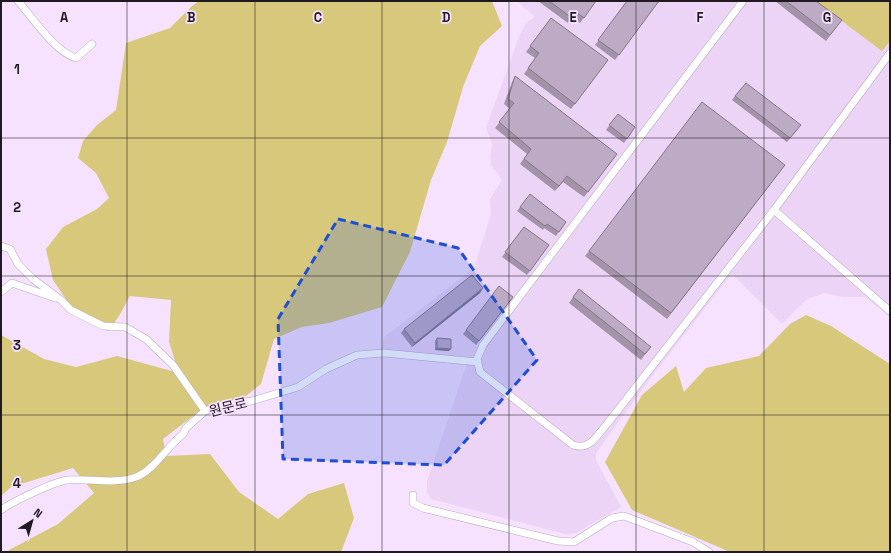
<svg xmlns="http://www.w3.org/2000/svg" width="891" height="553" viewBox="0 0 891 553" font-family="'Space Grotesk','Noto Sans KR',sans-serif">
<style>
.built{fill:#ecd4f6}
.green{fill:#d7c87c}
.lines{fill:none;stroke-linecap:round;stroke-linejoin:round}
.minor-casing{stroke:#b9a7c1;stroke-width:8}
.minor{stroke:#fff;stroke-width:7}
.wall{fill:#a393a9}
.shaded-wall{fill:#84788a}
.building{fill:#bdabc5;stroke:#84788a}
.marked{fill:#1d4ed8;fill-opacity:0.2;stroke:#1d4ed8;stroke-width:3;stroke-dasharray:8 5;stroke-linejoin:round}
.grid{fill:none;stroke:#201922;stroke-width:1;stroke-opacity:0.55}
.labels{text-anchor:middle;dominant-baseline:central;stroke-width:3.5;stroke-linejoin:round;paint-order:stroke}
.street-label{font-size:14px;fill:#201922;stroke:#f6e2fe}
.grid-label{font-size:13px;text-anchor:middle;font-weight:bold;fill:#201922;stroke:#f6e2fe;stroke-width:3.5;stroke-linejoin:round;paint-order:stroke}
</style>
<rect width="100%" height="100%" fill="#f6e2fe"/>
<path class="built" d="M 517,1 L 890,1 L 890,317 L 865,297 L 842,297 L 825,293 L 807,299 L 782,324 L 734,276 L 730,276 L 644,387 L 596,453 L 596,460 L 621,507 L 576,533 L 565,534 L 431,499 L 427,492 L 427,481 L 469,357 L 381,349 L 384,337 L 474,268 L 491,214 L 490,199 L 502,180 L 491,165 L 490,157 L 492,144 L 486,128 L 520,34 L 527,22 L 535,17 Z"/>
<path class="green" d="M 199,1 L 492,1 L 502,26 L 480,46 L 463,87 L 447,142 L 431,180 L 410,252 L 382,307 L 329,323 L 302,327 L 274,339 L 261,384 L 242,399 L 202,409 L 163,439 L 166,456 L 210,454 L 239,492 L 278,519 L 308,494 L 344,483 L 354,518 L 341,552 L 8,552 L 9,550 L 58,524 L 94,493 L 73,468 L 11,487 L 1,496 L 1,335 L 44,359 L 76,367 L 117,356 L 179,373 L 169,342 L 171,300 L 130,296 L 119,316 L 108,331 L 78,317 L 53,280 L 46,249 L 63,227 L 97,209 L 109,198 L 96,173 L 78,158 L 83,141 L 97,125 L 116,110 L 126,43 L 170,28 L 192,6 Z
M 815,1 L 889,1 L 890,41 L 882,51 Z
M 806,315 L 831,326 L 890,364 L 890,552 L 730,552 L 632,510 L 605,462 L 642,395 L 676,366 L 684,392 L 706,368 L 759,356 L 790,324 Z"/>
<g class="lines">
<defs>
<path id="minor" d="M 18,1 C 33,18 55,52 76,58 L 92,44
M 743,1 L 483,345 L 477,359 L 480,372 L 573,445 C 590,451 597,435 607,424 L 774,210 L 890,53
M 774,210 L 890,311
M 1,246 L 10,249 L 18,264 L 33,279 L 61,300 L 71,310 L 103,326 L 125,327 L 146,339 L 173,365 L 205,411
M 1,292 L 12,283 L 55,298
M 413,495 L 413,503 L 423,508 L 558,541 L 574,542 L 612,518 L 624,516 L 693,542 L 709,552
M 1,510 C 12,502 55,481 68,480 C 90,478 114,485 136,477 C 153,471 168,446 183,434 L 186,428 L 205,411 L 219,406 L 252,401 L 298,387 L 326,369 L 357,355 L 384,353 L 478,362"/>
</defs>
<use href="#minor" class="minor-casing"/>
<use href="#minor" class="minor"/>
</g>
<path class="wall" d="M 538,1 L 596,1 L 580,23 L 572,17 L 568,23 Z
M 627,1 L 659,1 L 615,60 L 595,45 Z
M 775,1 L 816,1 L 842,20 L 826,41 Z
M 551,18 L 608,60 L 571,109 L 524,74 L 535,58 L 526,52 Z
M 515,76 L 617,154 L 584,197 L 563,182 L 555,191 L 520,164 L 527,154 L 495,128 L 510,109 L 504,104 L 512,82 Z
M 735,96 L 798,129 L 787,142 L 732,100 Z
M 618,114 L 635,127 L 624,143 L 606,130 Z
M 785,165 L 667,319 L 585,256 L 589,251 Z
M 530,194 L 566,222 L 556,236 L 544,228 L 543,230 L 517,211 Z
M 524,227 L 549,245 L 527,275 L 502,257 Z
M 483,288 L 480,293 L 412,347 L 401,333 L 404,329 Z
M 513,297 L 476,345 L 463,334 L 466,330 Z
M 573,297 L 647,352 L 641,360 L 569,303 Z
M 437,338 L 449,351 L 435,350 L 435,341 Z"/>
<path class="shaded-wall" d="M 483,288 L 480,293 L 412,347 L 415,343 Z
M 437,348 L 451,349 L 449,351 L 435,350 Z"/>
<path class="building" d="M 549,1 L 596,1 L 584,18 L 576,12 L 572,18 Z
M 627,1 L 659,1 L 619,55 L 598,40 Z
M 786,1 L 816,1 L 842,20 L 830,35 Z
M 551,18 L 608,60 L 575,104 L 528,68 L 539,53 L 530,46 Z
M 515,76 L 617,154 L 588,192 L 567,176 L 559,186 L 524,159 L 531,149 L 499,122 L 514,103 L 508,99 Z
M 746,83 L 801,125 L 790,138 L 735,96 Z
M 702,102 L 785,165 L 671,313 L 589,251 Z
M 618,114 L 635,127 L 627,139 L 609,125 Z
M 530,194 L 566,222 L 559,232 L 547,224 L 545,226 L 520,207 Z
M 524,227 L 549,245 L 530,271 L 505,252 Z
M 472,275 L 483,288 L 415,343 L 404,329 Z
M 499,286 L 513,297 L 479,341 L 466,330 Z
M 579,289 L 651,347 L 645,354 L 573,297 Z
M 437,338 L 451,339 L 451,349 L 437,348 Z"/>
<path class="marked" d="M 338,219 L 458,248 L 537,360 L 444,465 L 283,459 L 278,319 Z"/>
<path class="grid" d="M 127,1 L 127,552M 255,1 L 255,552M 382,1 L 382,552M 509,1 L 509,552M 636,1 L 636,552M 764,1 L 764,552M 1,138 L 890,138M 1,276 L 890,276M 1,415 L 890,415"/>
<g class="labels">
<g class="street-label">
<text transform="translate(228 407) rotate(-14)">원문로</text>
</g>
</g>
<g class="grid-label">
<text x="64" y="22">A</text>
<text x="191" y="22">B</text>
<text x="318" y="22">C</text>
<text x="446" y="22">D</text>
<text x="573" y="22">E</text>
<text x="700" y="22">F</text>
<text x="827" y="22">G</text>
<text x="17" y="74">1</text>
<text x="17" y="212">2</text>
<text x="17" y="350">3</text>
<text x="17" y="488">4</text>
</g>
<rect width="891" height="553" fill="none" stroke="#201922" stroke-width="4"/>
<g transform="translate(32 521) rotate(37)" stroke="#f6e2fe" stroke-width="3" paint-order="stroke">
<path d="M0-3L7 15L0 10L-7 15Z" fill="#201922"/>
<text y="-6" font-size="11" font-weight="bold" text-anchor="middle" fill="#201922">N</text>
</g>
</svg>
